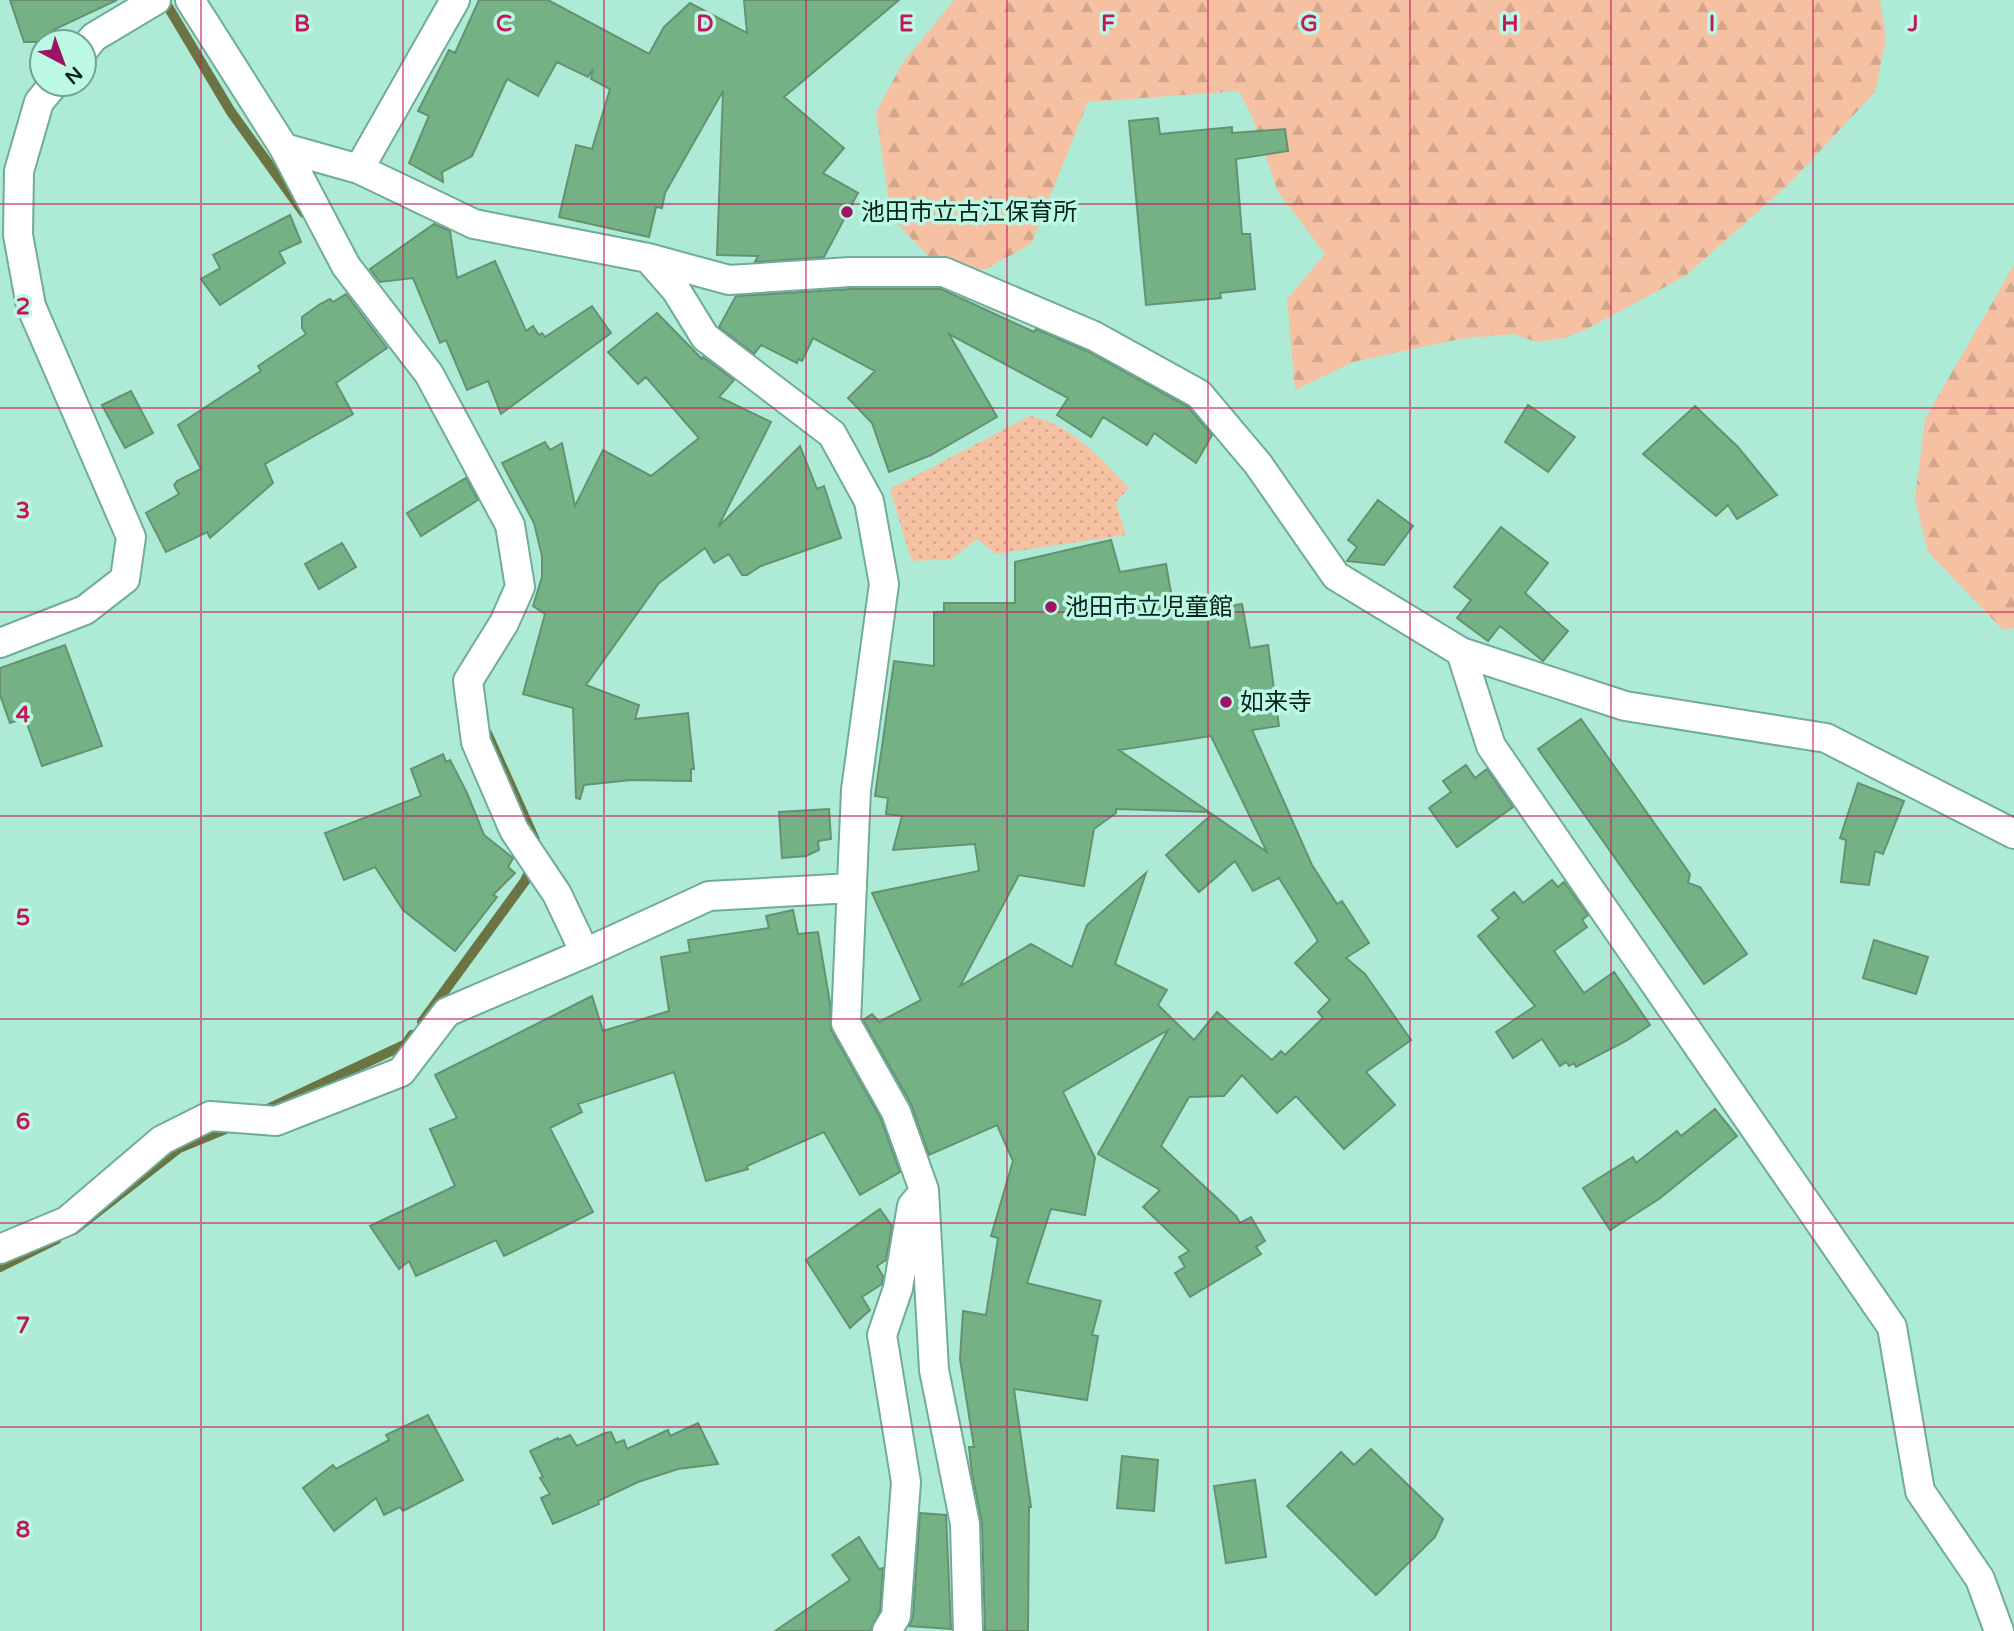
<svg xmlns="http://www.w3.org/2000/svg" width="2014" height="1631" viewBox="0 0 2014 1631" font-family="'Varela Round','Noto Sans JP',sans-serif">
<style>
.forest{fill:url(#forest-firs)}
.park{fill:url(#park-dots)}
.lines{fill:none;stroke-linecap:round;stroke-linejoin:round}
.stream{stroke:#6b7543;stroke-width:10}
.building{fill:#74b285;stroke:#669171;stroke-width:2;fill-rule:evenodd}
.minor-casing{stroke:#70ac98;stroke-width:32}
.minor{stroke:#fff;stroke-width:28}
.grid{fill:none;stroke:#c2185b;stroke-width:2;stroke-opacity:0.55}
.poi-dot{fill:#9d1464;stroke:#bbf9e4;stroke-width:2.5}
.labels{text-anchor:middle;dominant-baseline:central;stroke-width:7;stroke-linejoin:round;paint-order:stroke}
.poi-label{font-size:24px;fill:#08211a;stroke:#bbf9e4;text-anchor:start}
.grid-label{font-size:23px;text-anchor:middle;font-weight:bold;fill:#c2185b;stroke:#bbf9e4;stroke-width:7;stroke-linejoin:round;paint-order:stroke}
</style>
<defs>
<pattern id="forest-firs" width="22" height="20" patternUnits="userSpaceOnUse" patternTransform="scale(1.75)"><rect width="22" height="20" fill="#f6c1a2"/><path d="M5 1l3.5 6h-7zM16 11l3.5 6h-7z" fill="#d1a68b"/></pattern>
<pattern id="park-dots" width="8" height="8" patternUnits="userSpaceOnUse" patternTransform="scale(1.75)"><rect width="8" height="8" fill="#f6c1a2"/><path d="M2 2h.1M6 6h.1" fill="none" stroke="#d1a68b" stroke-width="1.8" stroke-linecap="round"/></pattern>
</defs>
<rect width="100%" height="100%" fill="#aeebd6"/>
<path class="forest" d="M 954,0 L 1880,0 L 1886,39 L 1875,92 L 1788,185 L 1685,276 L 1587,329 L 1564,338 L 1537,342 L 1513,334 L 1460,339 L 1353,362 L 1295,390 L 1287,299 L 1325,254 L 1278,192 L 1251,114 L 1239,91 L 1088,102 L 1031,244 L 986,269 L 944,272 L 891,217 L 876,112 L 902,64 Z
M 2014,265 L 2014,628 L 2003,630 L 1928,552 L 1915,499 L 1925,419 Z"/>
<path class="park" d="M 1030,416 C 1069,423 1103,460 1129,488 L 1116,502 L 1126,535 L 996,554 L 977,539 L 952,559 L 914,561 L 910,556 L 890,489 Z"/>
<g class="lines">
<path class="stream" d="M 164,0 L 231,112 L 304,213
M 487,733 L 535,840
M 422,1022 L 525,881 L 533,864
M 259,1113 L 406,1044 L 412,1035
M 74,1230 L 179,1148 L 235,1125
M 0,1267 L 57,1239"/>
</g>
<path class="building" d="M 10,0 L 117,0 L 53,30 L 56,42 L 24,42 Z
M 479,0 L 548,0 L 649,54 L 664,27 L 690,3 L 747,33 L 744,0 L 899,0 L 784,97 L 844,148 L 823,173 L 858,193 L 824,257 L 755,262 L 758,256 L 717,255 L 723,91 L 665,193 L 662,208 L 656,207 L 649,237 L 559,217 L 576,145 L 592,149 L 610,89 L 591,79 L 593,69 L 588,77 L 557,62 L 538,96 L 507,79 L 472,156 L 442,172 L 443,182 L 409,163 L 429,116 L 418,111 L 449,50 L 455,53 Z
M 1158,118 L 1160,134 L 1232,127 L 1232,133 L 1285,129 L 1288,151 L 1236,159 L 1242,234 L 1250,234 L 1255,289 L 1220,293 L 1221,298 L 1146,305 L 1129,121 Z
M 290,215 L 301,242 L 279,252 L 285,263 L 220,305 L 201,279 L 220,268 L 213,255 Z
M 434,224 L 450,231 L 457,278 L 495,261 L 526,331 L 533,326 L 539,335 L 542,333 L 545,337 L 592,306 L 611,333 L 501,414 L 488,381 L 467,390 L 446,340 L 440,343 L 413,278 L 380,282 L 370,269 Z
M 851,289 L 941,289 L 1034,332 L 1036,329 L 1087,351 L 1188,407 L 1212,435 L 1196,463 L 1154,433 L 1147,445 L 1103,417 L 1091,437 L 1057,415 L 1068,398 L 949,334 L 997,417 L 931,455 L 889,472 L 872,423 L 848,398 L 875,371 L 813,338 L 802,361 L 798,359 L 797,363 L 761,345 L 754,354 L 719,327 L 736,296 Z
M 346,294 L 387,348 L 336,383 L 353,414 L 265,464 L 273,483 L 210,538 L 207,532 L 166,552 L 146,513 L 179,494 L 174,485 L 177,481 L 201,469 L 178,425 L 261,371 L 258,366 L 306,334 L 302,328 L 302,317 L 320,304 L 330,299 L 333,302 Z
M 657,313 L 702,359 L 703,357 L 734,380 L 719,397 L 771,422 L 718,527 L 800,446 L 817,489 L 824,486 L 841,538 L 761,566 L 747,575 L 742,575 L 729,554 L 714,563 L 705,548 L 659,583 L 586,685 L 639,705 L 635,719 L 688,713 L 694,769 L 691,769 L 691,781 L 631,780 L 584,785 L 580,799 L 576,798 L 573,708 L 523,694 L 545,614 L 533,606 L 542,577 L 542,556 L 534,523 L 502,463 L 545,442 L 550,450 L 562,443 L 575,506 L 603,450 L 651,476 L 699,438 L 646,377 L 638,384 L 608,352 Z
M 131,391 L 153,433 L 125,448 L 102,405 Z
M 1528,405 L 1575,437 L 1548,472 L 1505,442 Z
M 1695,406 L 1738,447 L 1777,495 L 1737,519 L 1728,505 L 1716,516 L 1643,454 Z
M 466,478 L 478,500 L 421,536 L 407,513 Z
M 1378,500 L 1413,526 L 1384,565 L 1347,561 L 1357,547 L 1348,540 Z
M 1501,527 L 1548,563 L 1525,593 L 1568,631 L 1543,661 L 1500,626 L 1488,641 L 1457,618 L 1471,600 L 1454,587 Z
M 1111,540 L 1120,572 L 1166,564 L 1175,616 L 1242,604 L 1250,648 L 1268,645 L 1279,726 L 1252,730 L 1312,865 L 1337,904 L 1342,901 L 1369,943 L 1346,958 L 1365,974 L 1411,1040 L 1366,1072 L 1395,1105 L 1344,1149 L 1296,1096 L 1277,1113 L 1242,1075 L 1224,1096 L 1189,1097 L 1161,1146 L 1236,1216 L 1240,1223 L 1251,1217 L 1265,1241 L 1256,1247 L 1261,1254 L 1190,1297 L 1175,1273 L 1185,1267 L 1179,1257 L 1189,1251 L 1143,1207 L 1160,1190 L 1098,1154 L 1168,1030 L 1063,1092 L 1095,1158 L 1085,1215 L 1051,1209 L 1027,1283 L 1101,1301 L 1092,1335 L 1098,1336 L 1087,1400 L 1014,1389 L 1031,1507 L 1029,1507 L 1028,1631 L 985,1631 L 982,1523 L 972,1474 L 969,1447 L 974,1447 L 960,1359 L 963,1311 L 986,1315 L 998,1238 L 991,1236 L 1013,1161 L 997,1125 L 929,1155 L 911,1104 L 863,1020 L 872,1014 L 879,1022 L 921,1000 L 872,893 L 979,871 L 975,844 L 893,850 L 902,816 L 886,814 L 888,798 L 875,796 L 894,661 L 934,666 L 934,612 L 944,612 L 944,603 L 1015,603 L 1015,562 ZM 1211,736 L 1267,852 L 1119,750 ZM 1116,809 L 1208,812 L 1210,816 L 1166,855 L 1199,892 L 1235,861 L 1253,891 L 1279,878 L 1318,941 L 1295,963 L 1330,1000 L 1318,1012 L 1323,1018 L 1285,1055 L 1281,1051 L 1272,1060 L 1217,1012 L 1194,1040 L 1158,1005 L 1167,990 L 1115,964 L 1146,873 L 1087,925 L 1072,967 L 1031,944 L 960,986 L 1019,875 L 1084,886 L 1094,829 L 1116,813 Z
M 342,543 L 356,567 L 319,589 L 305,564 Z
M 65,645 L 102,746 L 42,766 L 25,718 L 10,723 L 0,695 L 0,668 Z
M 1581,719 L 1690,874 L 1688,883 L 1700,887 L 1747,954 L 1704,984 L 1538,749 Z
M 443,754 L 446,762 L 450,760 L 467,793 L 484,835 L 513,858 L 508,867 L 515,873 L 493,895 L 497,897 L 455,951 L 403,910 L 375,867 L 344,880 L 325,833 L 421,796 L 411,769 Z
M 1466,765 L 1475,778 L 1487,769 L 1513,807 L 1457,847 L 1429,808 L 1451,792 L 1443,781 Z
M 1858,783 L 1904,801 L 1883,854 L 1875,851 L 1869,885 L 1841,882 L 1846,840 L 1840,838 Z
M 829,809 L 831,839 L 818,841 L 819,850 L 806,856 L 782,858 L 779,812 Z
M 1552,880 L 1558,887 L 1564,882 L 1588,915 L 1582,920 L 1587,927 L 1554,951 L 1584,993 L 1614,972 L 1650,1025 L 1626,1041 L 1576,1067 L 1574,1063 L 1569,1066 L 1566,1062 L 1560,1066 L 1542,1039 L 1513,1058 L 1496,1032 L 1535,1006 L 1478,936 L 1499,918 L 1492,910 L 1514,892 L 1523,903 Z
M 793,910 L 798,934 L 818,932 L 830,1003 L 831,1030 L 881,1119 L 900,1172 L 860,1195 L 824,1132 L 747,1166 L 748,1169 L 706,1181 L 674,1072 L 578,1104 L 582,1112 L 550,1128 L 593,1212 L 504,1256 L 496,1240 L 416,1276 L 409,1261 L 399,1269 L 370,1226 L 455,1186 L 430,1129 L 457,1118 L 435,1075 L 592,996 L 603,1031 L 669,1011 L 661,957 L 690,952 L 688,940 L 769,928 L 766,916 Z
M 1874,940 L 1928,957 L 1916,994 L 1863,978 Z
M 1715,1109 L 1737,1136 L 1659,1199 L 1610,1230 L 1583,1188 L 1633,1157 L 1636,1163 L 1677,1131 L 1681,1136 Z
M 880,1209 L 892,1226 L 886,1260 L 877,1266 L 883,1276 L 882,1284 L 862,1297 L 870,1310 L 850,1328 L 806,1260 Z
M 428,1415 L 463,1480 L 403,1511 L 400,1507 L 384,1515 L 376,1498 L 334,1531 L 303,1488 L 333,1465 L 336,1469 L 389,1440 L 386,1435 Z
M 698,1423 L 718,1464 L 678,1469 L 638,1482 L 598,1501 L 599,1504 L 553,1524 L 541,1498 L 550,1494 L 540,1478 L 543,1477 L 530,1451 L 558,1438 L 559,1440 L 570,1435 L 577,1446 L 605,1433 L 611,1432 L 616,1443 L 624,1440 L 627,1449 L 668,1430 L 670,1436 Z
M 1371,1449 L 1443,1519 L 1435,1537 L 1376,1595 L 1287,1506 L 1341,1452 L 1354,1465 Z
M 1122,1456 L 1158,1460 L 1154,1511 L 1117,1508 Z
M 1255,1480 L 1266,1557 L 1226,1563 L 1214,1486 Z
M 920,1513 L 946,1515 L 951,1629 L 909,1626 L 913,1617 Z
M 859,1537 L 879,1569 L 883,1568 L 880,1611 L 870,1631 L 775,1631 L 850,1580 L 832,1555 Z"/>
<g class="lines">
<defs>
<path id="minor" d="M 190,0 L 284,148 L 346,266 L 429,374 L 510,525 L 520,587 L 504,623 L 468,681 L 476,742 L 514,830 L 557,894 L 585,953
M 84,49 L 94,37 L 156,0
M 284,148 L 359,169 L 474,224 L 648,258 L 676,290 L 705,337 L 832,434 L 869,501 L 884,584 L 856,790 L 846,1023 L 896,1112 L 924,1190 L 934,1370 L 965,1524 L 968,1631
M 359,169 L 455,0
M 648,258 L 729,280 L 850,272 L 944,272 L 1094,336 L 1199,394 L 1258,464 L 1336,576 L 1461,652 L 1625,706 L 1826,738 L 2014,834
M 0,643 L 85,610 L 125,579 L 131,537 L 31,306 L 18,235 L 19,171 L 39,102 L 54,84
M 1461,652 L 1491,746 L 1892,1327 L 1920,1491 L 1980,1579 L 1999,1631
M 0,1249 L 67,1221 L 162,1140 L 210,1116 L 276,1121 L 401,1072 L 447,1012 L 585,953 L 709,896 L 852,888
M 887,1631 L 896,1616 L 906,1482 L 882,1335 L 898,1288 L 912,1206 L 917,1200"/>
</defs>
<use href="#minor" class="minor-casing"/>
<use href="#minor" class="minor"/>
</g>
<path class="grid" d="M 201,0 L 201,1631M 403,0 L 403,1631M 604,0 L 604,1631M 806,0 L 806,1631M 1007,0 L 1007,1631M 1208,0 L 1208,1631M 1410,0 L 1410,1631M 1611,0 L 1611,1631M 1813,0 L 1813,1631M 0,204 L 2014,204M 0,408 L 2014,408M 0,612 L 2014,612M 0,816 L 2014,816M 0,1019 L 2014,1019M 0,1223 L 2014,1223M 0,1427 L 2014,1427"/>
<g class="poi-dot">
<circle cx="847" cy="212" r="7"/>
<circle cx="1051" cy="607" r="7"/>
<circle cx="1226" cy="702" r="7"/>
</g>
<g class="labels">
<g class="poi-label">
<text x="861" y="212">池田市立古江保育所</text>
<text x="1065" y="607">池田市立児童館</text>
<text x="1240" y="702">如来寺</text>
</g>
</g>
<g class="grid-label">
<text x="302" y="31">B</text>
<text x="504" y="31">C</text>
<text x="705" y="31">D</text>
<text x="906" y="31">E</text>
<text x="1108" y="31">F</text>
<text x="1309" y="31">G</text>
<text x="1510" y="31">H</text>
<text x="1712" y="31">I</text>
<text x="1913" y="31">J</text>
<text x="23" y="314">2</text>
<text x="23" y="518">3</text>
<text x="23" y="722">4</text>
<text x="23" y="925">5</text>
<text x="23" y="1129">6</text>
<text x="23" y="1333">7</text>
<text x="23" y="1537">8</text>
</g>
<g transform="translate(63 63) rotate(139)"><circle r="33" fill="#bbf9e4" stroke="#73a393" stroke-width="2"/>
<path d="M0-5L12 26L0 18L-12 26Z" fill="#9d1464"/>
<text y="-10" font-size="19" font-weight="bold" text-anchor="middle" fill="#08211a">N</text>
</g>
</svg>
